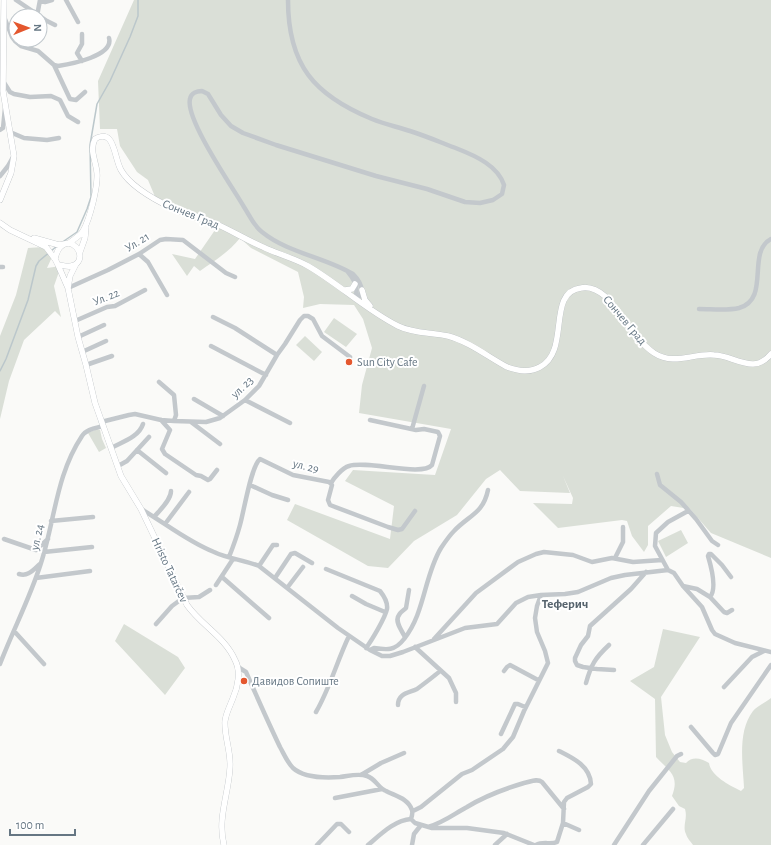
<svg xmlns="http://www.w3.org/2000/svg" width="771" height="845" viewBox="0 0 771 845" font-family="'Alegreya Sans',sans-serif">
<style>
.green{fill:#dadfd7}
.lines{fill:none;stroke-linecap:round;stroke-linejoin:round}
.stream{stroke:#bbc7cb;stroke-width:1.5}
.major-casing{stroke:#b5babe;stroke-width:6}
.minor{stroke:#c3c8cc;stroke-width:4.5}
.major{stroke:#fff;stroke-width:5.5}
.poi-dot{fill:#e4572e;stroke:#fff;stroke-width:1.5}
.labels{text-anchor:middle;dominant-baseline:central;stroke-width:4;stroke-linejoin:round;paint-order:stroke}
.street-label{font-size:12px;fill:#657683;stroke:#fff}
.poi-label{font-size:12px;fill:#657683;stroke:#fff;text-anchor:start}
.neighbourhood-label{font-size:13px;font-weight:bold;fill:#57646e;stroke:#fff}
</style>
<rect width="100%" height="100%" fill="#fafaf8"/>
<path class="green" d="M 134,0 L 771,0 L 771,558 L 711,533 L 690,509 L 671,506 L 648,526 L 648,545 L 644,552 L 632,536 L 627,521 L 622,520 L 558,528 L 533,503 L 572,504 L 573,498 L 563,476 L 570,493 L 520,491 L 500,470 L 486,479 L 457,515 L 414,541 L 388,568 L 368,566 L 287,520 L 295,504 L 390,539 L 394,506 L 345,481 L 353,470 L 435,475 L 451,429 L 359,413 L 362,385 L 372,348 L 363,319 L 354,305 L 320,304 L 303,308 L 304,297 L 298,272 L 251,248 L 240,238 C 229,252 214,261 200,271 L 194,266 L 187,276 L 172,254 L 195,259 L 215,230 L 174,211 L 156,199 L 148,180 L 137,172 L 120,146 L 117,129 L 100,129 L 98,81 Z
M 43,247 L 52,257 L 47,268 L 61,266 L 54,286 L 61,317 L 55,311 L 24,340 L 9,381 L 0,419 L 0,336 L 16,295 L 28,248 Z
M 334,318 L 357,334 L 346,347 L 324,332 Z
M 305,336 L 322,352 L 314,361 L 296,345 Z
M 97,429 L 100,430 L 102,439 L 106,448 L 99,452 L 88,433 Z
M 681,530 L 688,543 L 666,557 L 658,541 Z
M 124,624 L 178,657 L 185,668 L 165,695 L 115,641 Z
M 663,629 L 700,637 L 661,697 L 665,735 L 672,752 L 680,762 L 686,763 C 692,756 701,758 709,763 C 711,776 729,785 741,791 L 744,788 C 743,764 737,732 753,711 C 757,706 766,702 771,698 L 771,845 L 693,845 C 691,842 687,838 686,834 C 682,826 688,819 685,809 L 679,806 L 672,796 C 680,775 669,771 656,757 L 655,699 L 630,681 L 654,667 Z"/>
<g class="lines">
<path class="stream" d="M 61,243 L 77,232 L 87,209 L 91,197 L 90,145 L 97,104 L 110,81 L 130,37 L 138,16 L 138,0
M 0,371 L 6,359 L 28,300 L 36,266 L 39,261 L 57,246"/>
<defs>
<path id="major" d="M 0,200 L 11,173 L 14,156 L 3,91 L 4,0
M 0,223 L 10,230 L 46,247 L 55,259
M 34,238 L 59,245 L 64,244
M 69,243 C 74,239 80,236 83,231 C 90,219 98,186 97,173 C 96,161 89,150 95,139 C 99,136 105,135 109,139 C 115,145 116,161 121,170 C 130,186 157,201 174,209 C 187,214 201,217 214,223 C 231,230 246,240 263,247 C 277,254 294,258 308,266 C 339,284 366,310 398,326 C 414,334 432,332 448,336 C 470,342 488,357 507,367 C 519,371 529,373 540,367 C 571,351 546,292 581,288 C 591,286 599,291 606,297 C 622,314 635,340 654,353 C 674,366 693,353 714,355 C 727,355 739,364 753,364 C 760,364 766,360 771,354
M 69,243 C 81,246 85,263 71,266 C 67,267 62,265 58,265 L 55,259 C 57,250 60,244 69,243 Z
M 80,252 L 85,238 L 86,227
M 58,265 L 68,288 L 78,337 L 86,365 L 95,403 L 121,476 L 141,509 L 187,605 C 201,625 225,637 235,660 C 241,671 238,687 233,698 C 230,706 226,713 225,721 C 224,736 231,751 230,767 C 229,793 217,818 224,845
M 68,288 L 70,276 L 76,264
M 345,290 L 352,289 L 355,284
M 362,290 L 365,300 L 370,306"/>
</defs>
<use href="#major" class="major-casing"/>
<path class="minor" d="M 16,0 L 47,21 L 55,25
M 66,0 L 78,22
M 288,0 C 288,65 314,95 372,119 C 384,124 398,127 410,131 C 426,136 442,143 458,149 C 476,156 498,166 504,185 L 502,194 L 493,200 L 480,203 L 465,202 L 427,189 L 376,176 L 276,145 L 243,133 L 231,126 L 221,115 L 208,94 L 202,91 C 197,91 191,93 190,99 C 185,119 233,188 244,207 C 250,216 253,225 262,232 C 288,253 324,257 353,274 C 359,280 364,288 360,296 L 355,298
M 40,1 L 45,2 L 52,0
M 37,16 L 40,0
M 5,19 L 12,37 L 15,41 L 21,46 L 38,51 L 54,65 L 70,99 L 76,100 L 85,92
M 31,48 L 33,40
M 82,61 L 77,53 L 82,44 L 82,34
M 54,65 L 58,66 C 71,64 114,56 109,38
M 3,81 L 10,92 L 14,94 L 30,97 L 51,96 L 60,100 L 68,116 L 78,122
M 0,130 L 3,128 L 5,108
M 10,132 L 24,138 L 47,140 L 59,138
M 0,176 L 8,166 L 13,157
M 139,254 L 148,262 L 167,295
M 0,267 L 3,267
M 348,272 C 354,279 359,289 355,298
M 68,288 L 108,270 L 139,254 L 160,240 L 166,239 L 183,240 L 226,273 L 235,277
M 699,309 C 712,309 727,311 739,308 C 771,299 746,252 771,239
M 213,317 L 235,328 L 277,355
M 75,321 L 107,307 L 115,306 L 145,290
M 78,337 L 104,325
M 211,346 L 266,375
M 82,352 L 106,341
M 86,365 L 112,356
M 159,382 L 174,395 L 176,415 L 174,421
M 194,399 L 223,416
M 245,400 L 290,423
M 161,420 L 170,430 L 162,449 L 165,454 L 196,475 L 201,476 L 208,480 L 210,479 L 217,470
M 101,422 L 129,415 L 135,414 L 161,420 L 174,421 L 206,422 L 220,418 L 245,400 L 259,386 L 277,355 L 285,344 L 300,320 L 304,316 L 308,316 L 313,319 L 322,336 L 350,357
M 191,422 L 220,444
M 412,429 L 424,386
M 111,448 C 122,442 139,437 143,424
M 137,450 L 166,473
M 118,466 L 127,461 L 149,437
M 657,474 L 660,485 L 681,502 L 696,519 L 712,541 L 718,545
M 331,483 C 334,478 342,468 349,466 C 367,460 422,477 432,465 L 440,436 L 438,432 L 424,429 L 416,430 L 370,420
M 250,485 L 272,495 L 288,500
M 141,509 C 165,523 188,542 214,552 C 229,559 244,560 259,566 L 338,628 L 370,650 L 382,656 L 390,656 L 403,652 L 465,628 L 497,624 L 516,603 L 528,597 L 541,595 L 565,594 L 578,592 L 611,578 L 625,575 L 668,570 L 674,573 L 683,586 L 702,607 L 712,630 L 715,634 L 735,643 L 771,652
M 154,517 C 160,510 171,500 171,491
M 51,521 L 93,517
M 165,524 L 189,492
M 4,539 L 36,550 L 48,539
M 44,552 L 92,547
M 229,557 C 233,547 237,536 240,525 C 244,511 251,466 260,459 L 293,475 L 329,482 L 332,485 L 328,500 L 330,505 L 388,527 L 398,530 L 402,529 L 415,511
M 615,558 L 623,542 L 623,527
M 259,566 L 273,545 L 277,545
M 326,569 L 380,591 C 384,596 388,602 387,609 C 385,618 372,640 366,648
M 668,570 L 655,546 L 656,533 L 668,522 L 688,511
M 19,574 C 28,577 33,570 40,564
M 222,577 L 269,618
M 36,578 L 90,571
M 275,578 L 291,554 L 295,553 L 312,563
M 216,585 L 233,559
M 683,586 L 697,589 L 710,597 C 717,589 711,566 708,556 L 709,554 L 711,554 L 722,565 L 731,577
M 287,588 L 303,567
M 352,596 L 366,604 L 385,612
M 710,597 L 724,612 L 727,613 L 732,610
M 156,624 L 172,606 L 183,598 L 199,597 L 210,590
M 14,631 L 44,664
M 405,637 C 402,631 394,621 399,615 C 400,612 404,610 406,608 L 409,590
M 434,639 L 476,593 L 518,562 L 536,554 L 544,552 L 573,555 L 592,562 L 612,558 L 633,562 L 662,560
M 415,647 L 449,678 L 456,693 L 456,702
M 370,650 L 374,648 C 387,650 395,651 404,639 C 425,613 424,576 441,548 C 445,542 449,536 454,531 C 469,515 483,514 488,490
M 0,664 C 13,630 30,598 41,563 C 55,520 56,475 82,436 C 86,429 96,428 103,426
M 238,667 L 246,672 C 257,697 268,722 280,747 C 284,754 287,762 293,768 C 304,778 326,778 340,777 C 349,776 358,773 367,776 C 376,779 378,788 386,791 C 395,796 408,798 412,810 C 413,813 412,816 411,819
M 614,670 L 597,669 L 583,667 L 577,665 L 575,661 L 575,658 L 581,645 L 588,636 L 590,626 L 631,589 L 646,572
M 504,671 L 507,667 L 510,665 L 538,680
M 586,683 C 591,665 595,658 609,645
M 724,687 L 752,657 L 764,651
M 398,705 C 398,693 409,693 417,689 C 421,686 437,674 440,671
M 316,712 C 330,688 337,661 349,636
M 691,727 L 713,753 L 715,755 L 718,754 L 731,723 L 771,665
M 501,734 L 515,704 L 518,704 L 525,707
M 361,775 L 381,763 L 404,753
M 335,798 L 382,789
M 413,811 L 421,807 L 462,774 L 472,770 L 503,749 L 513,737 L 524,711 L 548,663 L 545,651 L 537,632 L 535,618 L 537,606 L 541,595
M 411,819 L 415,823 L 432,828 L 467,828 L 504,833 L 534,845
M 563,823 L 579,830
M 428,827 C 443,823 454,814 467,807 C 485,796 504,789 524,783 C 530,782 537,778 542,782 L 564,809
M 317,845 L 337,824 L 341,824 L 349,832
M 368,845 C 381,834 395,820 411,819
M 412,845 L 414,834 L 421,825
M 495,845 L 507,834
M 536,845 C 543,841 551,845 557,842 L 563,823 L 564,802 L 567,798 L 588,787 L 591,784 C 590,766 573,758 559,751
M 614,845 L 649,791 L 677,756 L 681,754
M 643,845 L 673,809"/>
<use href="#major" class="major"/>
</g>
<g class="poi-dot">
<circle cx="349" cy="362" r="4"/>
<circle cx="244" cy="681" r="4"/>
</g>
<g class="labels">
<g class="street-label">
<text transform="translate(191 214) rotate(22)">Сончев Град</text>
<text transform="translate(137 242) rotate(-32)">Ул. 21</text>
<text transform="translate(106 297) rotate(-22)">Ул. 22</text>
<text transform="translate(625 320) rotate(50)">Сончев Град</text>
<text transform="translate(242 387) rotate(-44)">ул. 23</text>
<text transform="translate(306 466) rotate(14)">ул. 29</text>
<text transform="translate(37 537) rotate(-77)">ул. 24</text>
<text transform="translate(170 570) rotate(65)">Hristo Tatarčev</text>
</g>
<g class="poi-label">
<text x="357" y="362">Sun City Cafe</text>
<text x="252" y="681">Давидов Сопиште</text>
</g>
<g class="neighbourhood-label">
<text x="565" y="604">Теферич</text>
</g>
</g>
<g transform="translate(28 28) rotate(89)"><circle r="19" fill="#ffffff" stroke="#c1c8cd"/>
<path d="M0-3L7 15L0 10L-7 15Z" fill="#e4572e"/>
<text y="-6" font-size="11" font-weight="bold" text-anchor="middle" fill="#657683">N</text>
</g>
<path d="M10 829v6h65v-6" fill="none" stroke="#657683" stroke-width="2"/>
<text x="16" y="829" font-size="12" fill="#657683" stroke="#ffffff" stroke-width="3" paint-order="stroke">100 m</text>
</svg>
